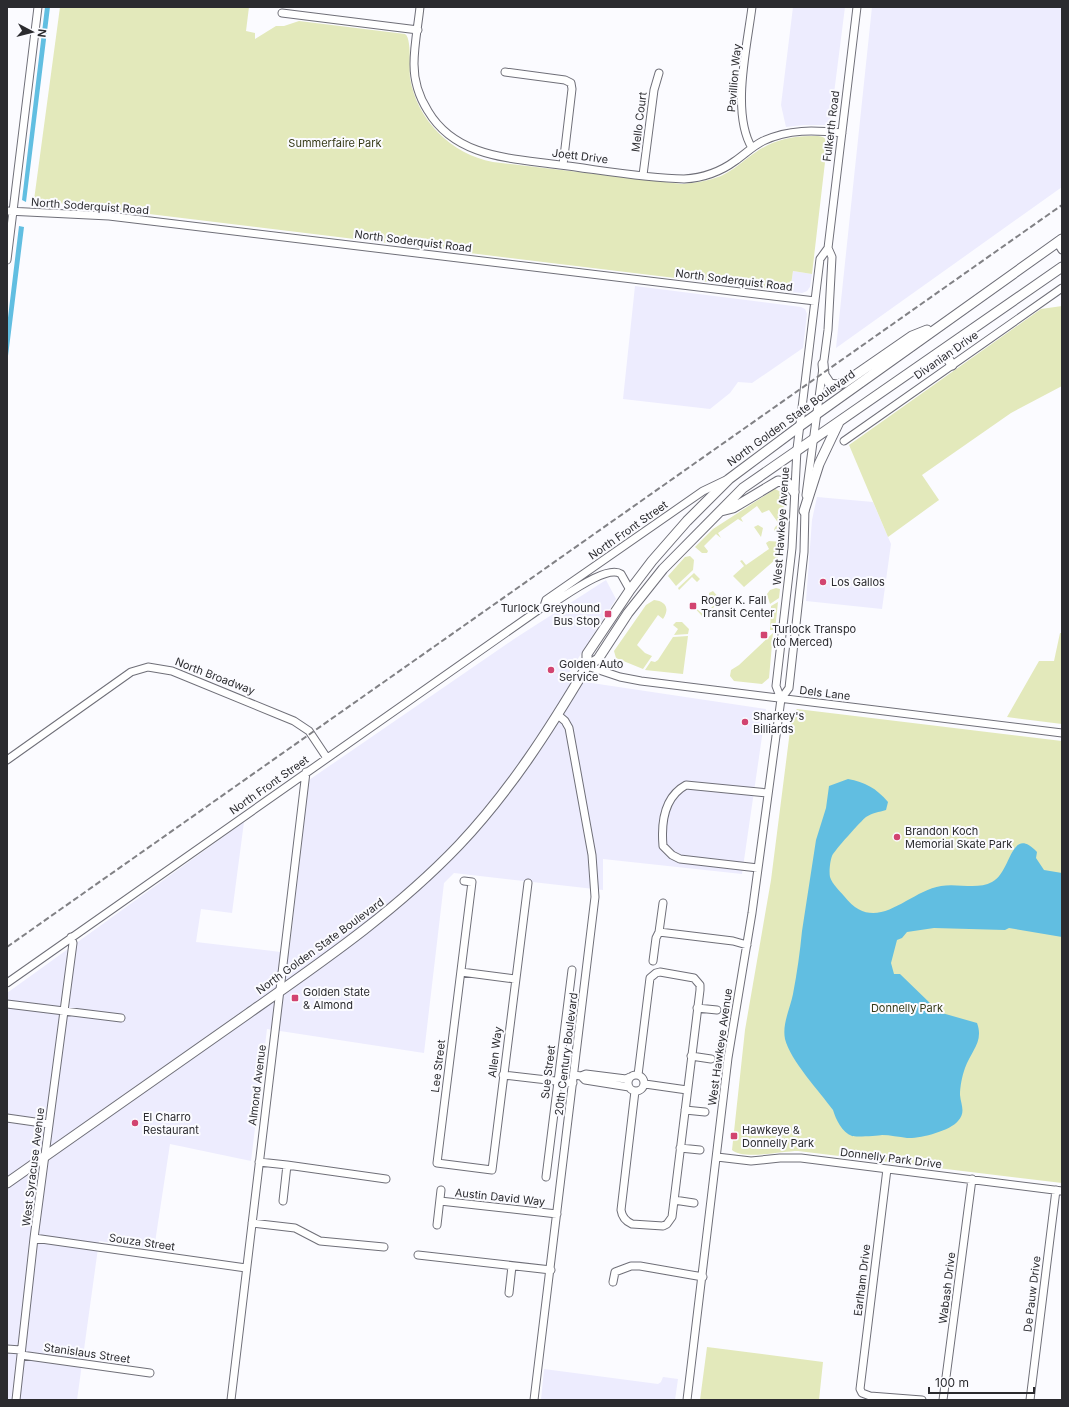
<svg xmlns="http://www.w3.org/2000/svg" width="1069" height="1407" viewBox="0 0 1069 1407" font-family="Inter,sans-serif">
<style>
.built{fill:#edecfe}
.green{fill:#e3e9bb}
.water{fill:#61bee1}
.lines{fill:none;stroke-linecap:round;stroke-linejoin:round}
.minor-casing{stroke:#6f6f78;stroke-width:9}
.major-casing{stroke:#6f6f78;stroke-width:11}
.minor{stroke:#fff;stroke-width:7}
.major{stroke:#fff;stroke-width:9}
.rail{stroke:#818185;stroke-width:2;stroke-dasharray:6 3;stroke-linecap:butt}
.poi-dot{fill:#d24470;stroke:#fbfbff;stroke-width:1.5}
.labels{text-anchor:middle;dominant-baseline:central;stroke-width:4;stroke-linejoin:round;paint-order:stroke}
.street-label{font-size:11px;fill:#2b2b2f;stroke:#fbfbff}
.park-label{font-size:11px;fill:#363a18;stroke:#fbfbff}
.poi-label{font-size:11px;fill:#2b2b2f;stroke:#fbfbff;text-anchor:start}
</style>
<rect width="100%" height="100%" fill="#fbfbff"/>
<path class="built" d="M 793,7 L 845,7 L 831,117 L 829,122 L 825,125 L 804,125 L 786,127 L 781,105 Z
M 872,7 L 1062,7 L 1062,187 L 836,348 Z
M 793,271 L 812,274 L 810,287 L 807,291 L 802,293 L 790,292 Z
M 635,286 L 801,307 L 805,309 L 807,314 L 803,348 L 752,383 L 738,382 L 730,393 L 710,409 L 623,399 Z
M 817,497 L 873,502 L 891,544 L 882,609 L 806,601 L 812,520 Z
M 606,580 L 616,599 L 565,679 L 766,709 L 742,874 L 603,859 L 603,890 L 454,873 L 444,883 L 424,1053 L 267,1029 L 251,1161 L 170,1144 L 154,1249 L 99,1241 L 77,1400 L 7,1400 L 7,993 L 244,822 L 232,913 L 201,909 L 196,942 L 289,953 L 309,780 L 514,639 Z
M 544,1369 L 658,1384 L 661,1382 L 663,1377 L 678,1379 L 675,1400 L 541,1400 Z"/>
<path class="green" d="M 60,7 L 249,7 L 246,31 L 255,33 L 255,39 L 276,26 L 284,26 L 299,21 L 405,34 C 412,38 409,69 410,78 C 417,120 451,154 493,162 L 682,184 C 695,183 708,181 721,176 C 734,170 744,160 756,152 C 773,140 794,135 815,136 C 822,136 827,137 827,145 L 812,274 L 793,271 L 790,292 L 34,200 Z
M 1062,306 L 1062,386 L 1011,413 L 922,475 L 939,500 L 888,537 L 849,445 L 1041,309 Z
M 775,489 L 785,494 L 783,533 L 777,533 L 774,530 L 775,527 L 779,524 L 769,510 L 762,513 L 757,506 L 741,518 L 743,522 L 738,519 L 718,533 L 721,538 L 716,534 L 704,546 L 708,551 L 707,553 L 702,553 L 695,547 L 713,529 Z
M 758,525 L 763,528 L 761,537 L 754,527 Z
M 769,541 L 783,542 L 783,553 L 744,587 L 733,576 L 744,566 L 740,561 L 742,560 L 746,565 L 769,549 L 766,543 Z
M 690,556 L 694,560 L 693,570 L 676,586 L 668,576 L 685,557 Z
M 694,573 L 700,579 L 697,582 L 692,577 L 679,590 L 678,588 Z
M 776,588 L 780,589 L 779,598 L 770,604 L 767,594 L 770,590 Z
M 713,591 L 721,600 L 705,616 L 702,616 L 691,604 L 704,615 L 716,603 L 709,595 L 709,593 Z
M 654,600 C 666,601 670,609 663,619 L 658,615 L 637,645 L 645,653 L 652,656 L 643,669 L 616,658 L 614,651 L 646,605 Z
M 778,602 L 775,630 L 770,630 L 771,606 Z
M 676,622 L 682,622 L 689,629 L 688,634 L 674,635 L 678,629 L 673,625 Z
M 773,633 L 769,678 L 762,684 L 734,681 L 730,676 L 731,670 L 739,665 Z
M 1060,633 L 1062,633 L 1062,724 L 1007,717 L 1039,661 L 1054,661 Z
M 688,636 L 683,674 L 645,670 L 651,661 L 655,662 L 658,660 L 673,637 Z
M 797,709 L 1062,741 L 1062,1183 L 798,1151 C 782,1151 743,1160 732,1150 L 745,1030 L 771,880 L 792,715 Z
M 707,1347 L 823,1362 L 819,1400 L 700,1400 Z"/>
<path class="water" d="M 45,7 L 50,7 L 26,202 L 22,200 Z
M 19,226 L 24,227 L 7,364 L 7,326 Z
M 848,779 C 865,782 876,788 888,802 L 886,810 C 879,812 872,813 866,817 C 861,821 834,851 832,856 C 830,861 829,872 830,877 C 832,884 840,891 844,896 C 876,937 906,892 941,886 C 957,883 978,890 992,882 C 1012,872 1010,824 1037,852 L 1036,858 L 1044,870 L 1062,873 L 1062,937 L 1009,928 L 1005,930 L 934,928 L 907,932 L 902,938 L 897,940 L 891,963 L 894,974 L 900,974 L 932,1005 L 942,1013 L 977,1023 C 984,1042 971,1051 965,1068 C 962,1076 960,1087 960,1095 C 961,1105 966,1112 958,1121 C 950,1131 919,1139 907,1138 C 899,1137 890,1135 882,1135 C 878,1136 855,1137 852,1136 C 842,1132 836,1120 833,1110 C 820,1092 790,1060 785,1039 C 782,1024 790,1009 793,994 C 797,973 800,952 802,931 L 816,840 L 826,808 L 829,786 Z"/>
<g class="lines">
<defs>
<path id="minor" d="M 420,7 C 418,26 414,45 414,64 C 414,81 419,97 428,111 C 456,158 511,158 560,165 C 600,170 643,178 684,179 C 702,178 720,172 735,161 C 745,154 753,146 763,141 C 789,129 814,130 842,133
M 282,13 L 418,30
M 505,72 L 565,80 L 571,83 L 572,89 L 563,165
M 752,148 C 731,113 747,47 752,7
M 643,175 L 654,90 L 659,73
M 7,211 L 109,216 L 815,301
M 1057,242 L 1062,250
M 7,260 L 38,7
M 844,441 L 1062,288
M 806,495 L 828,330 L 832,257 L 828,248
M 544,606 L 550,605 C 564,597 607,564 621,574 L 630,590
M 587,666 L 620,677 L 641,681 L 1062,733
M 781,699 L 776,686 L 792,548 L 797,449 L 820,259 L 828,248 L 857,7
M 7,760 L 131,672 L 148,667 L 172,671 L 294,721 L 309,731 L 327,758
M 758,868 L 680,859 L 672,855 L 663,846 C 661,823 664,797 686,785 L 768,793
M 464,881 L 472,882 L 437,1163 L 492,1170 L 528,883
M 659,932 L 733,941 L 747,945
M 653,961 L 656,938 L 659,932 L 663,903
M 461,972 L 515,979
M 7,983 L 544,606 L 546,600 L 703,491 L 726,480
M 7,1004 L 121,1018
M 697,1008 L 717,1010
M 691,1056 L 711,1059
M628 1083a8 8 0 1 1 16 0a8 8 0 1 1-16 0Z
M 503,1075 L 573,1083
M 574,1075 L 581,1076 L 585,1080 L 629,1087
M 581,1076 L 586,1074 L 626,1079 L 630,1077
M 645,1084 L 687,1090
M 635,1091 L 621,1210 C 622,1217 625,1221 632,1224 L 663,1226 L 667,1224 L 672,1217 L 700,990 L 700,985 L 694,978 L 660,972 L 656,973 L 650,978 L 638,1075
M 685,1110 L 705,1112
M 7,1118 L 49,1124
M 680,1148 L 700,1150
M 717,1157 L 751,1161 L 780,1158 L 801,1158 L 1062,1191
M 259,1162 L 287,1165 L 283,1201
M 287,1165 L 386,1179
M 887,1169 L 860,1389 L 862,1393 L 870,1396 L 922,1400
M 546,1177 L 572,970
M 674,1200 L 694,1203
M 440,1201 L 557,1214
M 252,1223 L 295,1228 L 320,1241 L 384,1247
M 437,1225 L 441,1190
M 34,1238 L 246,1268
M 418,1255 L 551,1270
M 613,1282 L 615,1272 L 631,1266 L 640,1266 L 703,1277
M 509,1293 L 512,1266
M 7,1349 L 21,1350
M 21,1355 L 150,1373
M 16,1400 L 34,1238 L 73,943 L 71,937
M 231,1400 L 306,772
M 534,1400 L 595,897 L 592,855 L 569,728 L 565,721 L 558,715
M 687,1400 L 728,1058 L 752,913 L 781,699 L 789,688 L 804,552 L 805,507
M 943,1400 L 972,1179
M 1030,1400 L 1056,1190"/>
<path id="major" d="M 943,351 L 952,365
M 823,364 L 824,375 L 830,384 L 836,385 L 844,383 L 912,336 L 927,330
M 721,511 L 733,508 L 778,481 L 788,483 L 794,492
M 804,511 L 819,464 L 839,422
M 587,666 L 587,654 L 630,590 L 652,561 L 687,521 L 729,479 L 800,426 L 1062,239
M 7,1183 C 88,1126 169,1070 249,1013 C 323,961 396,911 459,845 C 510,791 549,730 587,666 L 598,659 L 628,613 L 663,569 L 743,488 L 1062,267"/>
</defs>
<use href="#minor" class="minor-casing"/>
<use href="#major" class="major-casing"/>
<use href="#minor" class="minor"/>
<use href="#major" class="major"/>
<path class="rail" d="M 7,947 L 1062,205"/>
</g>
<g class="poi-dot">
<circle cx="823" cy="582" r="4"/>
<rect x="689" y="602" width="8" height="8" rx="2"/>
<rect x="604" y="610" width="8" height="8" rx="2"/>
<rect x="760" y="631" width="8" height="8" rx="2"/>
<circle cx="551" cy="670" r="4"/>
<circle cx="745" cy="722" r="4"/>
<circle cx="897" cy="837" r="4"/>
<rect x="291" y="994" width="8" height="8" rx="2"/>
<circle cx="135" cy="1123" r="4"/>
<rect x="730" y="1132" width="8" height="8" rx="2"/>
</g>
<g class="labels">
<g class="street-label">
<text transform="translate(734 78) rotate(-85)">Pavillion Way</text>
<text transform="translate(639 122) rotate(-83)">Mello Court</text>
<text transform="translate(831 126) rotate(-83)">Fulkerth Road</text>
<text transform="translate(580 156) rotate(7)">Joett Drive</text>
<text transform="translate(90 206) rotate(4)">North Soderquist Road</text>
<text transform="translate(413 241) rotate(7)">North Soderquist Road</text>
<text transform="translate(734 280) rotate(7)">North Soderquist Road</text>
<text transform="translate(946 355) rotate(-35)">Divanian Drive</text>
<text transform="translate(791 418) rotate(-36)">North Golden State Boulevard</text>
<text transform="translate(781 526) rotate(-86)">West Hawkeye Avenue</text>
<text transform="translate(628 530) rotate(-35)">North Front Street</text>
<text transform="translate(215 676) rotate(21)">North Broadway</text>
<text transform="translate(825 693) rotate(7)">Dels Lane</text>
<text transform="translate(269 785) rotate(-35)">North Front Street</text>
<text transform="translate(320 946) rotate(-36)">North Golden State Boulevard</text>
<text transform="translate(720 1047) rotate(-82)">West Hawkeye Avenue</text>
<text transform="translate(495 1052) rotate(-83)">Allen Way</text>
<text transform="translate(566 1054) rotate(-83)">20th Century Boulevard</text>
<text transform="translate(438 1066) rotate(-83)">Lee Street</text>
<text transform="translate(548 1072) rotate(-83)">Sue Street</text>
<text transform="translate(257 1085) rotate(-83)">Almond Avenue</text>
<text transform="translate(891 1158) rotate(7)">Donnelly Park Drive</text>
<text transform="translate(33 1167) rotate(-83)">West Syracuse Avenue</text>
<text transform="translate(500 1197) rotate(6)">Austin David Way</text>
<text transform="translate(142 1242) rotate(8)">Souza Street</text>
<text transform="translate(862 1280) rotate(-83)">Earlham Drive</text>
<text transform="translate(947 1288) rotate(-83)">Wabash Drive</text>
<text transform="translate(1032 1294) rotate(-83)">De Pauw Drive</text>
<text transform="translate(87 1353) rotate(8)">Stanislaus Street</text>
</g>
<g class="park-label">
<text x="335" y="143">Summerfaire Park</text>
<text x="907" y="1008">Donnelly Park</text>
</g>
<g class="poi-label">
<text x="831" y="582">Los Gallos</text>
<text x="701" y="600">Roger K. Fall<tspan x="701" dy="13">Transit Center</tspan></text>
<text x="600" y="608" text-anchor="end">Turlock Greyhound<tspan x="600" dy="13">Bus Stop</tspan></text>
<text x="772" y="629">Turlock Transpo<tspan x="772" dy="13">(to Merced)</tspan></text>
<text x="559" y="664">Golden Auto<tspan x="559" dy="13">Service</tspan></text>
<text x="753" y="716">Sharkey's<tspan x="753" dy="13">Billiards</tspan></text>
<text x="905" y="831">Brandon Koch<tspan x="905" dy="13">Memorial Skate Park</tspan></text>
<text x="303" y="992">Golden State<tspan x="303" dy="13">&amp; Almond</tspan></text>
<text x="143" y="1117">El Charro<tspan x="143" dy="13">Restaurant</tspan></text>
<text x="742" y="1130">Hawkeye &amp;<tspan x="742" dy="13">Donnelly Park</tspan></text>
</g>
</g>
<rect width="1069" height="1407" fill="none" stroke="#2b2b2f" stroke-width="16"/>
<g transform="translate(32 32) rotate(97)" stroke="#fbfbff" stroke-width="3" paint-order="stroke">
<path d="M0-3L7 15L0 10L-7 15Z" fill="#2b2b2f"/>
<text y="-6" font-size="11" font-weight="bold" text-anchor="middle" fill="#2b2b2f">N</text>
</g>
<path d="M929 1387v6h105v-6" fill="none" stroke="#2b2b2f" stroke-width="2"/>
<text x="935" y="1387" font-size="12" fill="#2b2b2f" stroke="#fbfbff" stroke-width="3" paint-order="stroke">100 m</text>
</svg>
